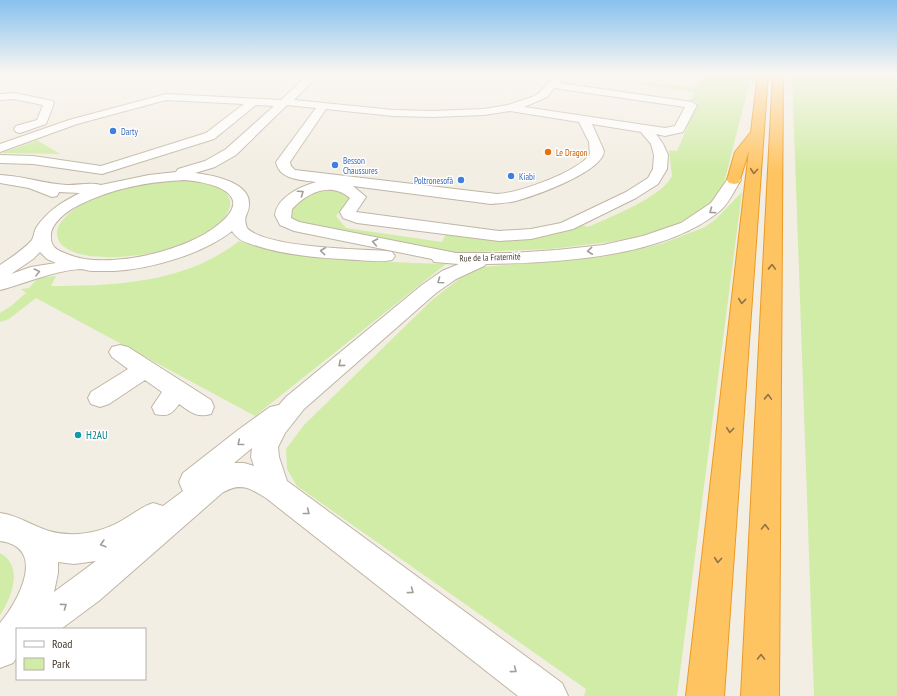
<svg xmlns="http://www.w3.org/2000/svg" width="897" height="696" viewBox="0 0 897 696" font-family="'PT Sans Narrow',sans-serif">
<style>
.green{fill:#d0eca7}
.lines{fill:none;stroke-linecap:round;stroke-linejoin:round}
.minor-casing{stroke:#c0b5a5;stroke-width:2}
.highway-casing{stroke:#ec9a24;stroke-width:2}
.minor{fill:#fff;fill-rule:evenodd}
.highway{fill:#ffc462;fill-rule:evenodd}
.oneway{stroke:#907346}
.oneway2{stroke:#a29e99}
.shop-dot{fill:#3f7fe0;stroke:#fff;stroke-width:1.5}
.food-dot{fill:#e8710a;stroke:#fff;stroke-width:1.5}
.culture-dot{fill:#0f9aa8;stroke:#fff;stroke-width:1.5}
.labels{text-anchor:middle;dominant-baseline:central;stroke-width:3;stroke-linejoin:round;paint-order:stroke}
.far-shop-label{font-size:9px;fill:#366cbe;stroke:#fff;text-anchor:start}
.far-food-label{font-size:9px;fill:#c56008;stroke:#fff;text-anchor:start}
.far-street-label{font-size:9px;fill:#463d33;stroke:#fff}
.culture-label{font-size:11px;fill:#0d838f;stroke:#fff;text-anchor:start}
</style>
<rect width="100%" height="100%" fill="#f3eee3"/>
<path class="green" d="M 703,73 L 752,73 L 723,187 L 713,201 L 700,211 L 681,222 L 661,230 L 632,238 L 609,242 L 551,249 L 450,253 L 292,221 L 289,212 L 302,197 L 325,189 L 343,191 L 352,198 L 336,216 L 346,228 L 442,242 L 446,234 C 495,239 536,246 582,225 L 588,227 C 610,217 662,197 672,176 L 669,150 L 677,151 L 698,102 L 690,101 L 695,92 L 642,85 L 645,81 L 696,88 Z
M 792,73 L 897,73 L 897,696 L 814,696 Z
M 37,140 L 60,154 L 1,153 L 33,142 Z
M 179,180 C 193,181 226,183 230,200 C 232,211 223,220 216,226 C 189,247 152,255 119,257 C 102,258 56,257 57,232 C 58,222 68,214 75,209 C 105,187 143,183 179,180 Z
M 742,192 L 677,696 L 584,696 L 586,689 L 297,486 L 287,469 L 286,449 L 304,425 L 432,300 L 469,271 L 482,267 L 601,257 L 661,244 L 705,227 L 716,219 Z
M 239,241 C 263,251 288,253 314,256 C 358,261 402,263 446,264 L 255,416 L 36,298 L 9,319 L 0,322 L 0,313 L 11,306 L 26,293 L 21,289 L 29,288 L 38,278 L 56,276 L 51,286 C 115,286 186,283 239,241 Z
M 0,553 C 24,566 12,597 0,615 Z"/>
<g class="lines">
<defs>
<path id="minor" d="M 310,73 L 321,73 L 294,100 L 393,110 L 433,111 L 484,109 L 508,105 L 532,97 L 539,93 L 558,73 L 566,73 L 559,83 L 692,102 L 697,105 L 683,132 L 665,136 L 656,134 L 663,144 L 668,155 L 667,169 L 658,184 L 636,198 L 573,229 L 531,239 L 499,241 L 357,223 L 343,218 L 340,212 L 350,198 C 330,181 307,193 292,209 L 291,218 L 299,222 L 456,253 L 512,253 L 557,250 L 603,245 L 643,236 L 681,223 L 711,203 L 729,177 L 734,176 L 739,177 L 741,180 C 735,189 729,203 721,210 C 664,258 557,263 486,264 L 484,266 L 456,279 L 436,293 L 304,409 L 285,433 L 278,447 L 279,457 L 287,481 L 562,683 L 568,696 L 518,696 L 266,498 C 250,488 240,482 222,493 L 100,600 L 61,629 L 17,629 L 17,657 L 13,663 L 0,668 L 0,623 C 18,602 48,547 0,541 L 0,513 C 18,515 32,526 49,531 C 73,538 100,533 121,521 C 132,515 141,507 153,503 L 163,506 L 183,491 L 179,482 L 183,473 L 238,430 L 270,407 L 279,405 L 286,397 L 422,285 L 442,271 L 459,264 L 434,262 L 432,259 L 294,231 L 280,225 L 275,215 C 277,197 301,186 317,182 C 302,180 279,180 276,162 L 316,108 L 287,105 L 236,155 L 215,167 L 195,173 C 212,175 250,182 249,204 C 249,216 242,214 247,228 C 266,248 357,249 386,251 L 392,252 L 395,256 L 392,260 C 381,262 370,261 358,260 C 322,258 283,256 248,243 C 241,241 236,237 232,231 C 203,254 151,269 114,271 C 107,271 99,271 92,271 C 88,271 84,269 80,269 C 52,271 27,283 0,290 L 0,265 C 12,257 23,250 32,240 C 34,236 34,232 36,228 C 47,211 62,202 80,193 L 59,192 L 57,196 L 52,197 L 29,188 L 0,183 L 0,175 C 23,176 45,184 67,185 C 79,185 91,182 101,185 L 149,175 L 176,172 L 178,169 L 205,161 L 226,149 L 274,106 L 256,105 L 214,139 L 102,174 L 33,164 L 0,163 L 0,155 L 33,156 L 101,166 L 206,133 L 244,104 L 166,100 L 77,124 L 0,152 L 0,144 L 69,120 L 166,94 L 281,100 ZM 554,88 L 685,107 L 675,126 L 665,128 L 524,107 L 547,97 ZM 326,109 L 393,116 L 433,117 L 484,115 L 510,111 L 579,122 L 589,142 L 590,154 C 578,172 519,193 497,194 L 295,170 L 291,166 L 290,162 ZM 592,124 L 641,132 L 651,144 L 654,155 L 653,169 L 648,178 L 626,192 L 561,223 L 531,229 L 499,231 L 356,212 L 366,197 L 353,186 L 491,204 C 499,203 508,203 516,201 C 534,196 603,172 604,151 ZM 184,180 C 210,182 257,193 219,224 C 188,251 105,271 67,254 C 59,251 51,248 51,238 C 49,224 67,211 79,205 C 112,188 147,182 184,180 ZM 40,252 L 47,259 L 56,263 L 31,267 L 11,274 L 33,259 ZM 252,448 L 251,457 L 254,466 L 244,463 L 234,463 ZM 96,561 L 54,592 L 58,573 L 58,562 L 74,564 Z
M 14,93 L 53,101 L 54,103 L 46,124 L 20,133 L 16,132 L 14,129 L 16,126 L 37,120 L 43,105 L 14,99 L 0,100 L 0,94 Z
M 120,345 L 128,347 L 211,400 L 214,407 L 211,414 C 196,418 191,412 179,404 C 172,414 168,417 155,414 L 152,407 L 162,392 L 145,380 L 109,404 L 100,407 L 91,404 L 88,398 L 91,392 L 128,369 L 112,357 L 109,352 L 112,347 Z"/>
<path id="highway" d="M 758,73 L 768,73 L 724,696 L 686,696 L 749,150 L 739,183 L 734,184 L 729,183 L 727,180 L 735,152 L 751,132 Z
M 773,73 L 783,73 L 779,696 L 741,696 Z"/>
</defs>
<use href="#minor" class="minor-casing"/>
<use href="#highway" class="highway-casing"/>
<use href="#minor" class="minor"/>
<use href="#highway" class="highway"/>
</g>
<defs><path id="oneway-chevron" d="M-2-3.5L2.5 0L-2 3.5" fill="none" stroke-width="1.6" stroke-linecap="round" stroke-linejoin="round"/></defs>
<g class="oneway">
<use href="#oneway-chevron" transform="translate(754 171) rotate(95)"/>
<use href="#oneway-chevron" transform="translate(772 267) rotate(-88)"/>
<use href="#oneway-chevron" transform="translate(742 301) rotate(96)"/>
<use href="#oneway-chevron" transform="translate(768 397) rotate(-88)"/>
<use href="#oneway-chevron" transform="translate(730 430) rotate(96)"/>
<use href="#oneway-chevron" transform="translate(765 527) rotate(-89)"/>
<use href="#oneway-chevron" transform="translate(718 560) rotate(95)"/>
<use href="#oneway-chevron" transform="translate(761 657) rotate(-89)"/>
</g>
<g class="oneway2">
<use href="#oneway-chevron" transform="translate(301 193) rotate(-35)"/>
<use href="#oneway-chevron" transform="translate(712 211) rotate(144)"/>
<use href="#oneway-chevron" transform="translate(375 242) rotate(-169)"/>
<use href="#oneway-chevron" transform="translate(323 251) rotate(-174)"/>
<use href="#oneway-chevron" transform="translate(590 251) rotate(174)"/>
<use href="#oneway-chevron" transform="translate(37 272) rotate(-14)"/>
<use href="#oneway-chevron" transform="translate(440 281) rotate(145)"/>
<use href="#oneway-chevron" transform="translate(341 364) rotate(140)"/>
<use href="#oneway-chevron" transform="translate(240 443) rotate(141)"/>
<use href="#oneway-chevron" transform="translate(307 512) rotate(38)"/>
<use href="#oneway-chevron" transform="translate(103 544) rotate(164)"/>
<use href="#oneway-chevron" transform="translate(411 591) rotate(37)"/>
<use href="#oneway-chevron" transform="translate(64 606) rotate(-36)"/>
<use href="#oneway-chevron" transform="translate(514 670) rotate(37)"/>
</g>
<linearGradient id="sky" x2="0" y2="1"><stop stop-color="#88c1ee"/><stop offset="0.43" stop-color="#faf7f2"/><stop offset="1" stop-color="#faf7f2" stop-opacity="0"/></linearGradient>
<rect width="897" height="171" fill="url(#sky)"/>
<g class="shop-dot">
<circle cx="113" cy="131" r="4"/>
<circle cx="335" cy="165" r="4"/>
<circle cx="511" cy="176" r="4"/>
<circle cx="461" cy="180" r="4"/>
</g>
<circle class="food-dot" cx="548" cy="152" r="4"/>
<circle class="culture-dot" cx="78" cy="435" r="4"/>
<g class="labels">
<g class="far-shop-label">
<text x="121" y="131">Darty</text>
<text x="343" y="160">Besson<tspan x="343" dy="10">Chaussures</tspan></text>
<text x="519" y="176">Kiabi</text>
<text x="453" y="180" text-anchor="end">Poltronesofà</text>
</g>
<g class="far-food-label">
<text x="556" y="152">Le Dragon</text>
</g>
<g class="far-street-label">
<text transform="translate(490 257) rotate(-2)">Rue de la Fraternité</text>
</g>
<g class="culture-label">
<text x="86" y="435">H2AU</text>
</g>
</g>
<rect x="16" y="628" width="130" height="52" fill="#ffffff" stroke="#b5b1ad"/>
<rect x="24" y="641" width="20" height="6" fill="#ffffff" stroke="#b5b1ad"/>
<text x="52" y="648" font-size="12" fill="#463d33">Road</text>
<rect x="24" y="658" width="20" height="12" fill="#d0eca7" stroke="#b5b1ad"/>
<text x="52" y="668" font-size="12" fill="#463d33">Park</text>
</svg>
